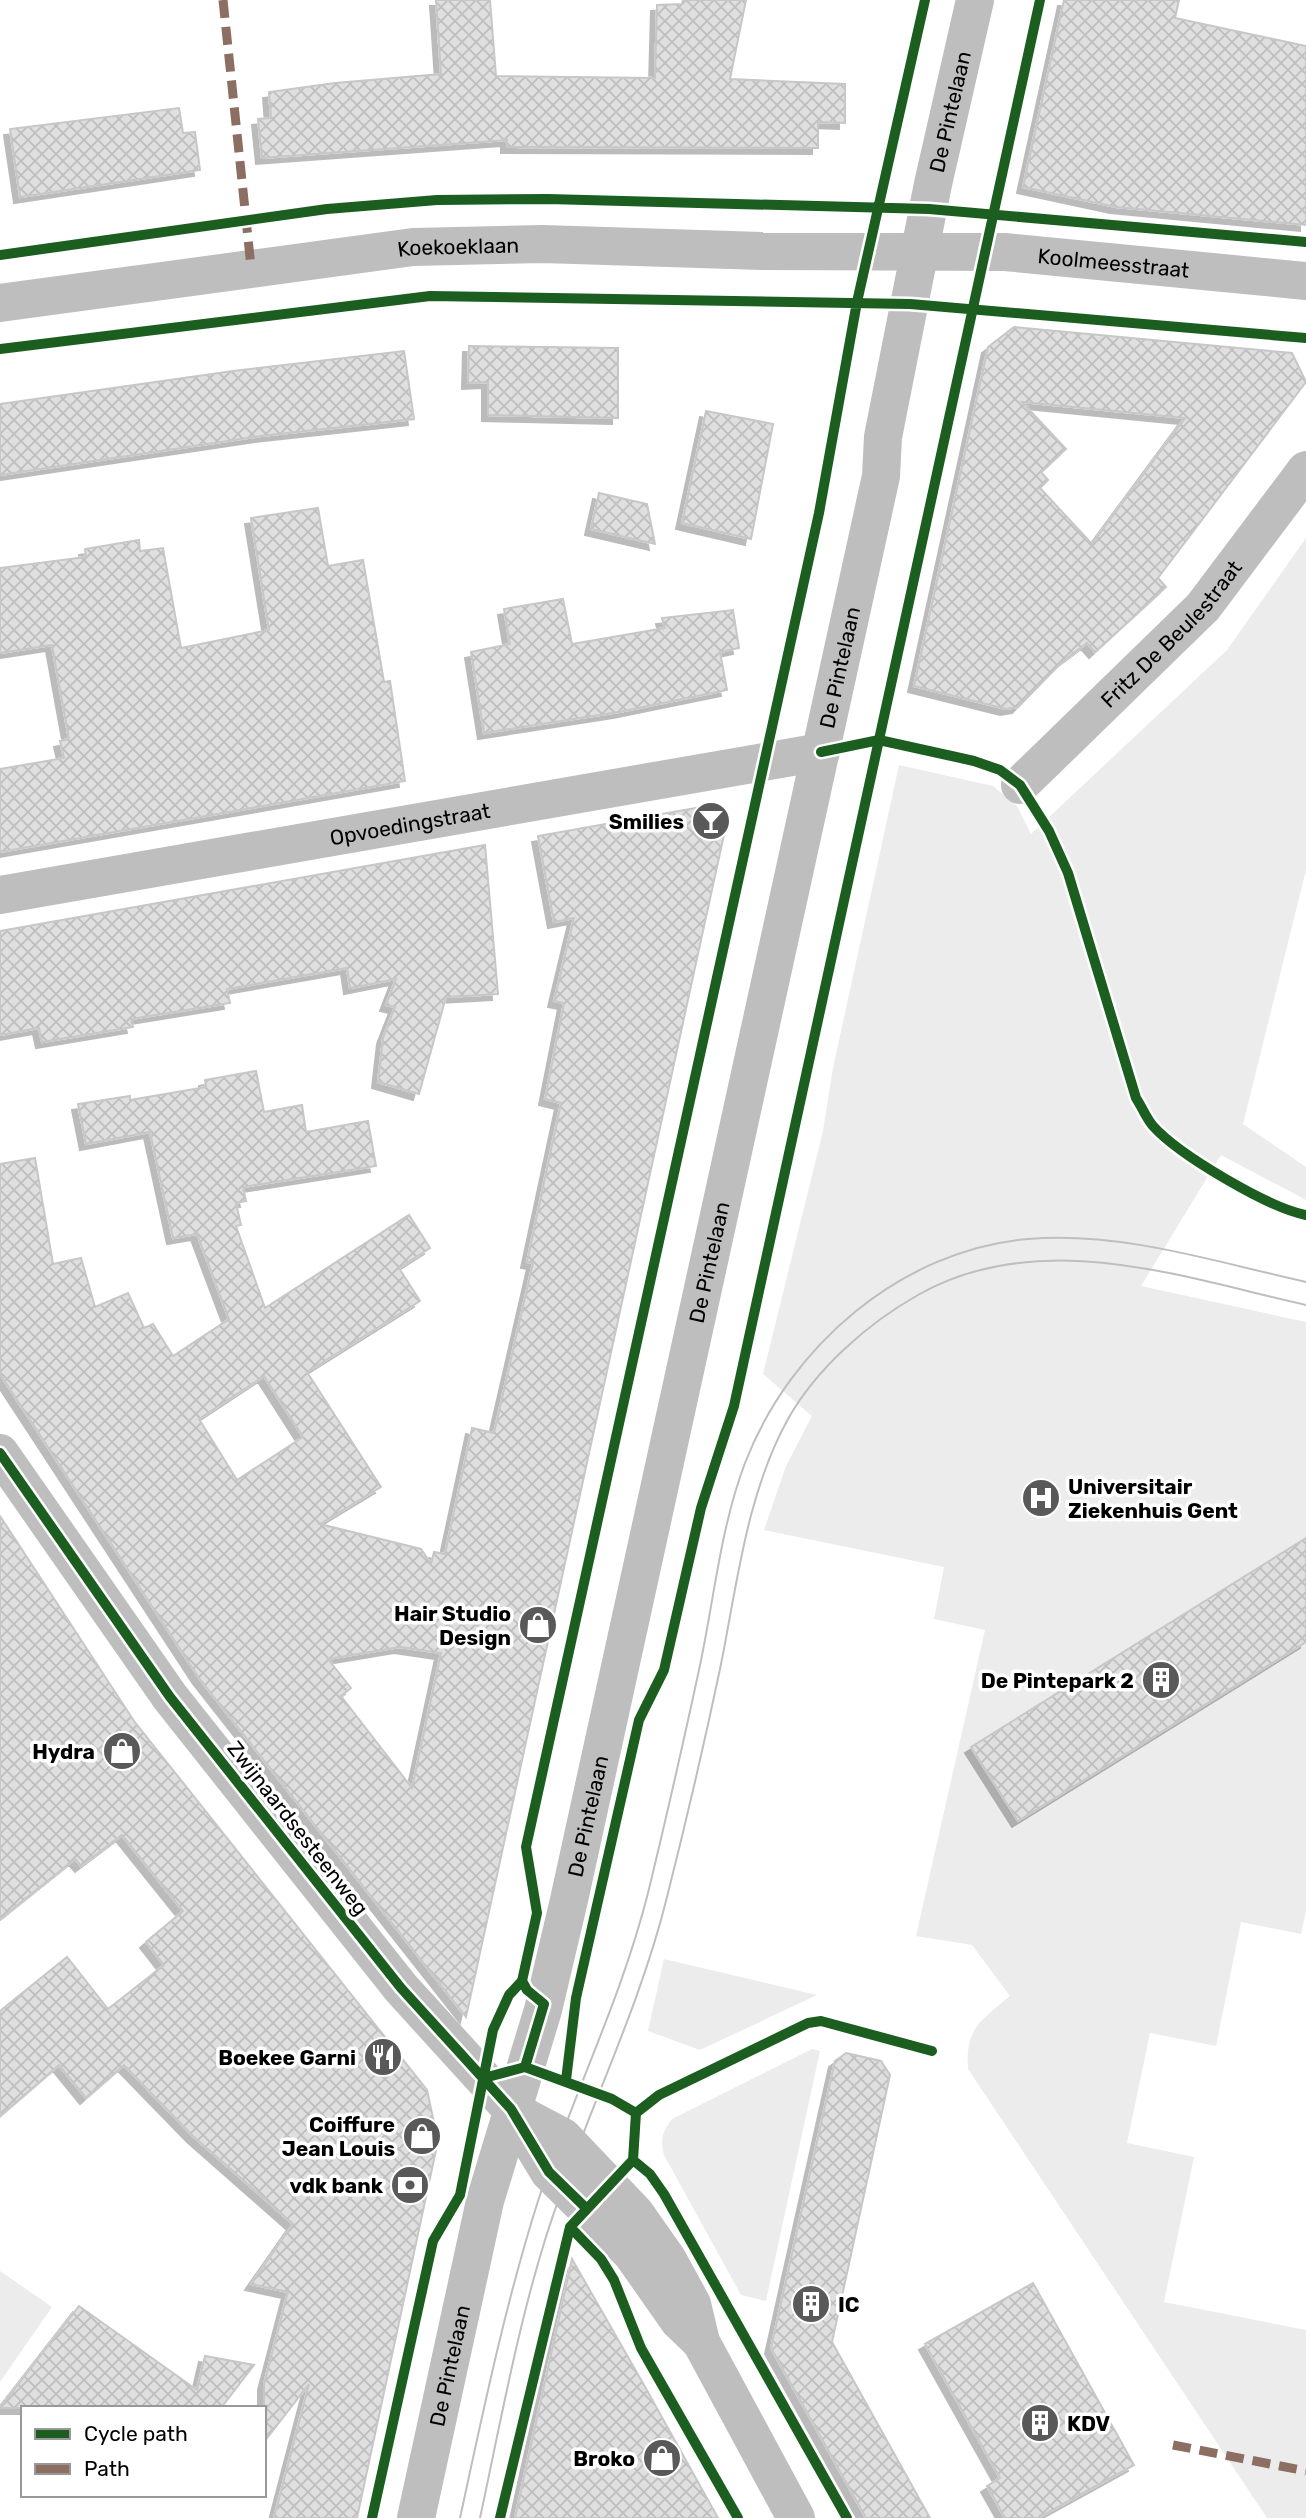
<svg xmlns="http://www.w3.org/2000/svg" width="1306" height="2518" viewBox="0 0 1306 2518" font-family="Rubik,sans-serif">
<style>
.green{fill:#ececec}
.building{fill:url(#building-cross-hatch);stroke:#c7c7c7;stroke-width:2;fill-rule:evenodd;filter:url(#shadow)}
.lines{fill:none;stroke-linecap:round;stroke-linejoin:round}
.minor{stroke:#bebebe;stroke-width:38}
.tram{stroke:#bebebe;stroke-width:2}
.quiet{stroke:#8d6e63;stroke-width:9;stroke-dasharray:18 9;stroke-linecap:butt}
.cycleway-casing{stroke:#fff;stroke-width:15}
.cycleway{stroke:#1b5e20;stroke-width:10}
.labels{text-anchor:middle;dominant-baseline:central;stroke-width:7;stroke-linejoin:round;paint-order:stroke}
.street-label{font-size:21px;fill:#000;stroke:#fff}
.poi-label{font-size:21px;font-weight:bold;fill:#000;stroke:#fff;text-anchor:end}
</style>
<defs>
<pattern id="building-cross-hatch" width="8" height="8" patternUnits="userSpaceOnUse" patternTransform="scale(1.75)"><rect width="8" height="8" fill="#dfdfdf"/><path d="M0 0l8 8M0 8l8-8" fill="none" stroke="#bebebe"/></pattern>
<filter id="shadow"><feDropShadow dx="-6" dy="6" stdDeviation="0" flood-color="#0004"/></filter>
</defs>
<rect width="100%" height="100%" fill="#fff"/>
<path class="green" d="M 1306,538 L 1306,870 L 1243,1124 L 1306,1167 L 1306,1200 L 1221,1155 L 1141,1286 L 1306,1322 L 1306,1911 L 1301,1934 L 1241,1922 L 1216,2046 L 1150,2033 L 1127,2143 L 1194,2157 L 1164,2302 L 1306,2330 L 1306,2518 L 1267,2518 L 968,2069 C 965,2027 982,2020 1010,1996 L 972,1945 L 916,1936 L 985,1630 L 934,1619 L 944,1567 L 764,1530 L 786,1466 L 812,1416 L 763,1374 L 823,1131 L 833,1068 L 899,765 L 993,786 L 1017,806 L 1031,834 L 1227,650 Z
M 664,1959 L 817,1995 L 700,2050 L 648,2031 Z
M 812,2049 L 820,2051 L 766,2301 L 741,2295 L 664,2155 C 660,2140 662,2132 672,2119 Z
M 0,2271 L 52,2307 L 0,2382 Z"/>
<path class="building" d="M 436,0 L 490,0 L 496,76 L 655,78 L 657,5 L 682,4 L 683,0 L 746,0 L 730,79 L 845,84 L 845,123 L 818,122 L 818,148 L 507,147 L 507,140 L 262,158 L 258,119 L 271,118 L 269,92 L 335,83 L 441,74 Z
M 1064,0 L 1179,0 L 1175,18 L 1306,46 L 1306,225 L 1116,207 L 1023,187 Z
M 179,108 L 183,133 L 195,132 L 200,170 L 20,197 L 10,129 Z
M 1014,327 L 1292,353 L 1306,382 L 1158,578 L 1166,587 L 1095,652 L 1087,643 L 1062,662 L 1018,707 L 1006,709 L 914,686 L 988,347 ZM 1022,402 L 1185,418 L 1092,544 L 1040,488 L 1048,480 L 1041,472 L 1066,449 Z
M 469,346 L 618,348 L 618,418 L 488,415 L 488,382 L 468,383 Z
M 404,351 L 414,419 L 261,436 L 0,475 L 0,404 L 233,371 Z
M 706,411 L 773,424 L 751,539 L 682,523 Z
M 599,493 L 647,504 L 655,544 L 591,529 Z
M 318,508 L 328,566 L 363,560 L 384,682 L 390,681 L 405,781 L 0,852 L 0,769 L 64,758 L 60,741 L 69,739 L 52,645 L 0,653 L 0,568 L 86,557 L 85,549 L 139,540 L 140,551 L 163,548 L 181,648 L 269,630 L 251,518 Z
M 563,599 L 572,644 L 665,628 L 662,618 L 733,610 L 739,648 L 720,652 L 727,690 L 619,712 L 484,733 L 471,652 L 510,644 L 504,609 Z
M 712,805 L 727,821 L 466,2017 L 199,1678 L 0,1374 L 0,1164 L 35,1158 L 53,1264 L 81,1258 L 95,1307 L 128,1293 L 144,1328 L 153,1324 L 173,1356 L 229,1319 L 197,1234 L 173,1238 L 150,1132 L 86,1144 L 78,1104 L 130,1096 L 130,1100 L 206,1087 L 205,1080 L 256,1071 L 264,1112 L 302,1105 L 306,1132 L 368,1121 L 376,1166 L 243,1187 L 246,1201 L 236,1203 L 241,1225 L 236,1226 L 265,1308 L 409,1215 L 430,1248 L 399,1268 L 420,1301 L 307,1372 L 381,1487 L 320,1524 L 421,1549 L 431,1564 L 434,1552 L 445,1554 L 472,1428 L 494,1433 L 533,1263 L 527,1262 L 561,1103 L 545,1099 L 564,1003 L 554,1001 L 574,918 L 554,922 L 538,836 ZM 264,1376 L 303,1437 L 237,1480 L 199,1419 ZM 400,1647 L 441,1653 L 412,1788 L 341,1696 L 351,1688 L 328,1659 Z
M 485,845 L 498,994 L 446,997 L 419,1094 L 378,1082 L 383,1038 L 395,1007 L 386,1005 L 396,979 L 350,988 L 347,968 L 227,989 L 230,1003 L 131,1019 L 133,1027 L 42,1042 L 39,1028 L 0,1035 L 0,931 Z
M 0,1516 L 134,1721 L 427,2090 L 438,2141 L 357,2518 L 274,2518 L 309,2384 L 264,2442 L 264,2384 L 288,2292 L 251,2284 L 293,2224 L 193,2136 L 124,2065 L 86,2098 L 59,2065 L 0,2116 L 0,2011 L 67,1957 L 108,2009 L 164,1965 L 146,1942 L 183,1911 L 122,1835 L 81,1866 L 75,1859 L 0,1919 Z
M 1306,1538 L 1306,1642 L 1018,1821 L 971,1747 Z
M 846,2053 L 881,2061 L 890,2075 L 832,2342 L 930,2518 L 866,2518 L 771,2348 L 835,2061 Z
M 572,2259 L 644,2385 L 718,2518 L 515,2518 Z
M 1033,2283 L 1134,2465 L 1038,2518 L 1005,2518 L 987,2486 L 1000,2478 L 925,2344 Z
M 79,2306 L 197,2390 L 205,2356 L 254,2365 L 221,2408 L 0,2408 Z"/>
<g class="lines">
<g class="minor">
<path id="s1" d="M 0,303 L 413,247 L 543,244 L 762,251 L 1005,252 L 1306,281"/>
<path id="s2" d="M 1020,785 L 1203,607 L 1306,470"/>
<path id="s3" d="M 0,895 L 821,752"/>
<path d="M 0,1453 L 170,1697 L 401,1988 L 511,2109 L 549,2172 L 632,2254 L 679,2321 L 701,2342"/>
<path d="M 512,2110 L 563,2137 L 635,2213 L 668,2260 L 692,2304 L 701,2342 L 796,2518"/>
<path id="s4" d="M 416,2518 L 485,2201 L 543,2010 L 569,1900 L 881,476 L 883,437 L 933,184 L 975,0"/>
</g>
<path class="tram" d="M 460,2518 C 483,2412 505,2305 538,2201 C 572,2097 621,2000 648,1893 C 666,1819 683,1744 699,1670 C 714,1601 720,1529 745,1463 C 790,1346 901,1250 1028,1239 C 1121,1231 1216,1262 1306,1282
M 480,2518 C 500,2425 517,2330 545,2240 C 581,2124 638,2015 667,1897 C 686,1822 704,1745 720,1669 C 737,1586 746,1495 788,1419 C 816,1369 868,1323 918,1295 C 1039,1226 1181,1277 1306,1305"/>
<path class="quiet" d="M 223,0 L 251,267
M 1173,2445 L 1306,2471"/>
<defs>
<path id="cycleway" d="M 0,255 L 327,209 L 437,200 L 548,199 L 929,209 L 1306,242
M 0,349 L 430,296 L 910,304 L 1306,338
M 821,752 L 879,740 L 974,761 L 1000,770 L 1020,785 L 1049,831 L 1068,873 L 1136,1098 C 1142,1107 1146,1118 1153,1126 C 1179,1155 1269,1208 1306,1215
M 0,1453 L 170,1697 L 401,1988 L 511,2109 L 549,2172 L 587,2209
M 522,1981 L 527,1990 L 544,2004 L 525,2067
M 484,2078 L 525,2067 L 612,2099 L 636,2113
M 566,2080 L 576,1998 L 639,1720 L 664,1670 L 701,1508 L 734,1406 L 1040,0
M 633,2160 L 650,2174 L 664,2194 L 847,2518
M 570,2227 L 601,2259 L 614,2280 L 641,2348 L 738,2518
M 372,2518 L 433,2241 L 460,2195 L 493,2030 L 509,1995 L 522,1981 L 537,1913 L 526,1847 L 819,513 L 857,302 L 925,0
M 500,2518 L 570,2227 L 633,2160 L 636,2113 L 659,2095 L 808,2023 L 821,2021 L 932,2051"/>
</defs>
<use href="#cycleway" class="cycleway-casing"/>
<use href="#cycleway" class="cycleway"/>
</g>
<defs>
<symbol id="bar-disc" viewBox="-11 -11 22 22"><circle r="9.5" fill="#595959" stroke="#fff"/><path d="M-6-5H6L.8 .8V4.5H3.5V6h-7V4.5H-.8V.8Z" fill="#fff"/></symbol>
<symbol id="hospital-disc" viewBox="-11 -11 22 22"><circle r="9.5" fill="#595959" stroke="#fff"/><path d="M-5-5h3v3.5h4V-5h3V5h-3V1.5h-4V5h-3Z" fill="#fff"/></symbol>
<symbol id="shop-disc" viewBox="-11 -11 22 22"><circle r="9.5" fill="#595959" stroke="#fff"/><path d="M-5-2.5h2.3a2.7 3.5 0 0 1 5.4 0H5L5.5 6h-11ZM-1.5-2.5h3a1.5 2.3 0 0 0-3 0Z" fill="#fff"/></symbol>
<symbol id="building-disc" viewBox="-11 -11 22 22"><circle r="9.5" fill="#595959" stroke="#fff"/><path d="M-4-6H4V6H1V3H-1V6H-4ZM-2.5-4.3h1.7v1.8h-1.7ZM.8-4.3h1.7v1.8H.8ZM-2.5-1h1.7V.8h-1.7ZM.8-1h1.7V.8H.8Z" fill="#fff"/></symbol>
<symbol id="restaurant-disc" viewBox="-11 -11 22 22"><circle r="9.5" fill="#595959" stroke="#fff"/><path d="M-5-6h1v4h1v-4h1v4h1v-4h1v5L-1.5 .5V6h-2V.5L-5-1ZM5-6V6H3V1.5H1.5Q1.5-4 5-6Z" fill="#fff"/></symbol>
<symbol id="bank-disc" viewBox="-11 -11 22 22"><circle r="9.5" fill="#595959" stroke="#fff"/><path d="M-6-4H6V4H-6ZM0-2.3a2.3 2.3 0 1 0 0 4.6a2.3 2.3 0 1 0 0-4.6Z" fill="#fff"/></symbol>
</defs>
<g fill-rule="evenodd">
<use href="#bar-disc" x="689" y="799" width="44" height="44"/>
<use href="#hospital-disc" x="1019" y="1476" width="44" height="44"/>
<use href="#shop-disc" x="516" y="1603" width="44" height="44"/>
<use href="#building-disc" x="1139" y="1658" width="44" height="44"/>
<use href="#shop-disc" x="100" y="1729" width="44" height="44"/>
<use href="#restaurant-disc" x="361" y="2035" width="44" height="44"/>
<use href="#shop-disc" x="400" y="2114" width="44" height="44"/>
<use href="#bank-disc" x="388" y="2163" width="44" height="44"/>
<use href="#building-disc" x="789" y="2282" width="44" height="44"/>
<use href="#building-disc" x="1018" y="2401" width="44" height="44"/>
<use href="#shop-disc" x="640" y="2436" width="44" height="44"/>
</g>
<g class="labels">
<g class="street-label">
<text stroke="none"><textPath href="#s4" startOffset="2466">De Pintelaan</textPath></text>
<text stroke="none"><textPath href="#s1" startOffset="462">Koekoeklaan</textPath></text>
<text stroke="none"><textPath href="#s1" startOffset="1118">Koolmeesstraat</textPath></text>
<text stroke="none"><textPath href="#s2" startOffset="214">Fritz De Beulestraat</textPath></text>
<text stroke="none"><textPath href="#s4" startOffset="1899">De Pintelaan</textPath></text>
<text stroke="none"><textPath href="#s3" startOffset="416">Opvoedingstraat</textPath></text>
<text stroke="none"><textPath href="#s4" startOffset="1290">De Pintelaan</textPath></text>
<text stroke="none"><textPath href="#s4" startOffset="723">De Pintelaan</textPath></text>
<text transform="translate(298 1828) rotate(52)">Zwijnaardsesteenweg</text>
<text stroke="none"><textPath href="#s4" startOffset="156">De Pintelaan</textPath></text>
</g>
<g class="poi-label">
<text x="684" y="821">Smilies</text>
<text x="1068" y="1486" text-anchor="start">Universitair<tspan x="1068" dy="24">Ziekenhuis Gent</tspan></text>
<text x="511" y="1613">Hair Studio<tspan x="511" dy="24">Design</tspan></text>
<text x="1134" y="1680">De Pintepark 2</text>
<text x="95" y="1751">Hydra</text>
<text x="356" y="2057">Boekee Garni</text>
<text x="395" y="2124">Coiffure<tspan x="395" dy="24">Jean Louis</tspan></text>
<text x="383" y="2185">vdk bank</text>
<text x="838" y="2304" text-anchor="start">IC</text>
<text x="1067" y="2423" text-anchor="start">KDV</text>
<text x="635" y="2458">Broko</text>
</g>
</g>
<rect x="21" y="2406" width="245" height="91" fill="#ffffff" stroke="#999999" stroke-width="2"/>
<rect x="35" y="2429" width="35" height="10" fill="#1b5e20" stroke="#999999" stroke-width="2"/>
<text x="84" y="2441" font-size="21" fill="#000000">Cycle path</text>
<rect x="35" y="2464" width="35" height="10" fill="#8d6e63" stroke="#999999" stroke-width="2"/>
<text x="84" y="2476" font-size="21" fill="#000000">Path</text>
</svg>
